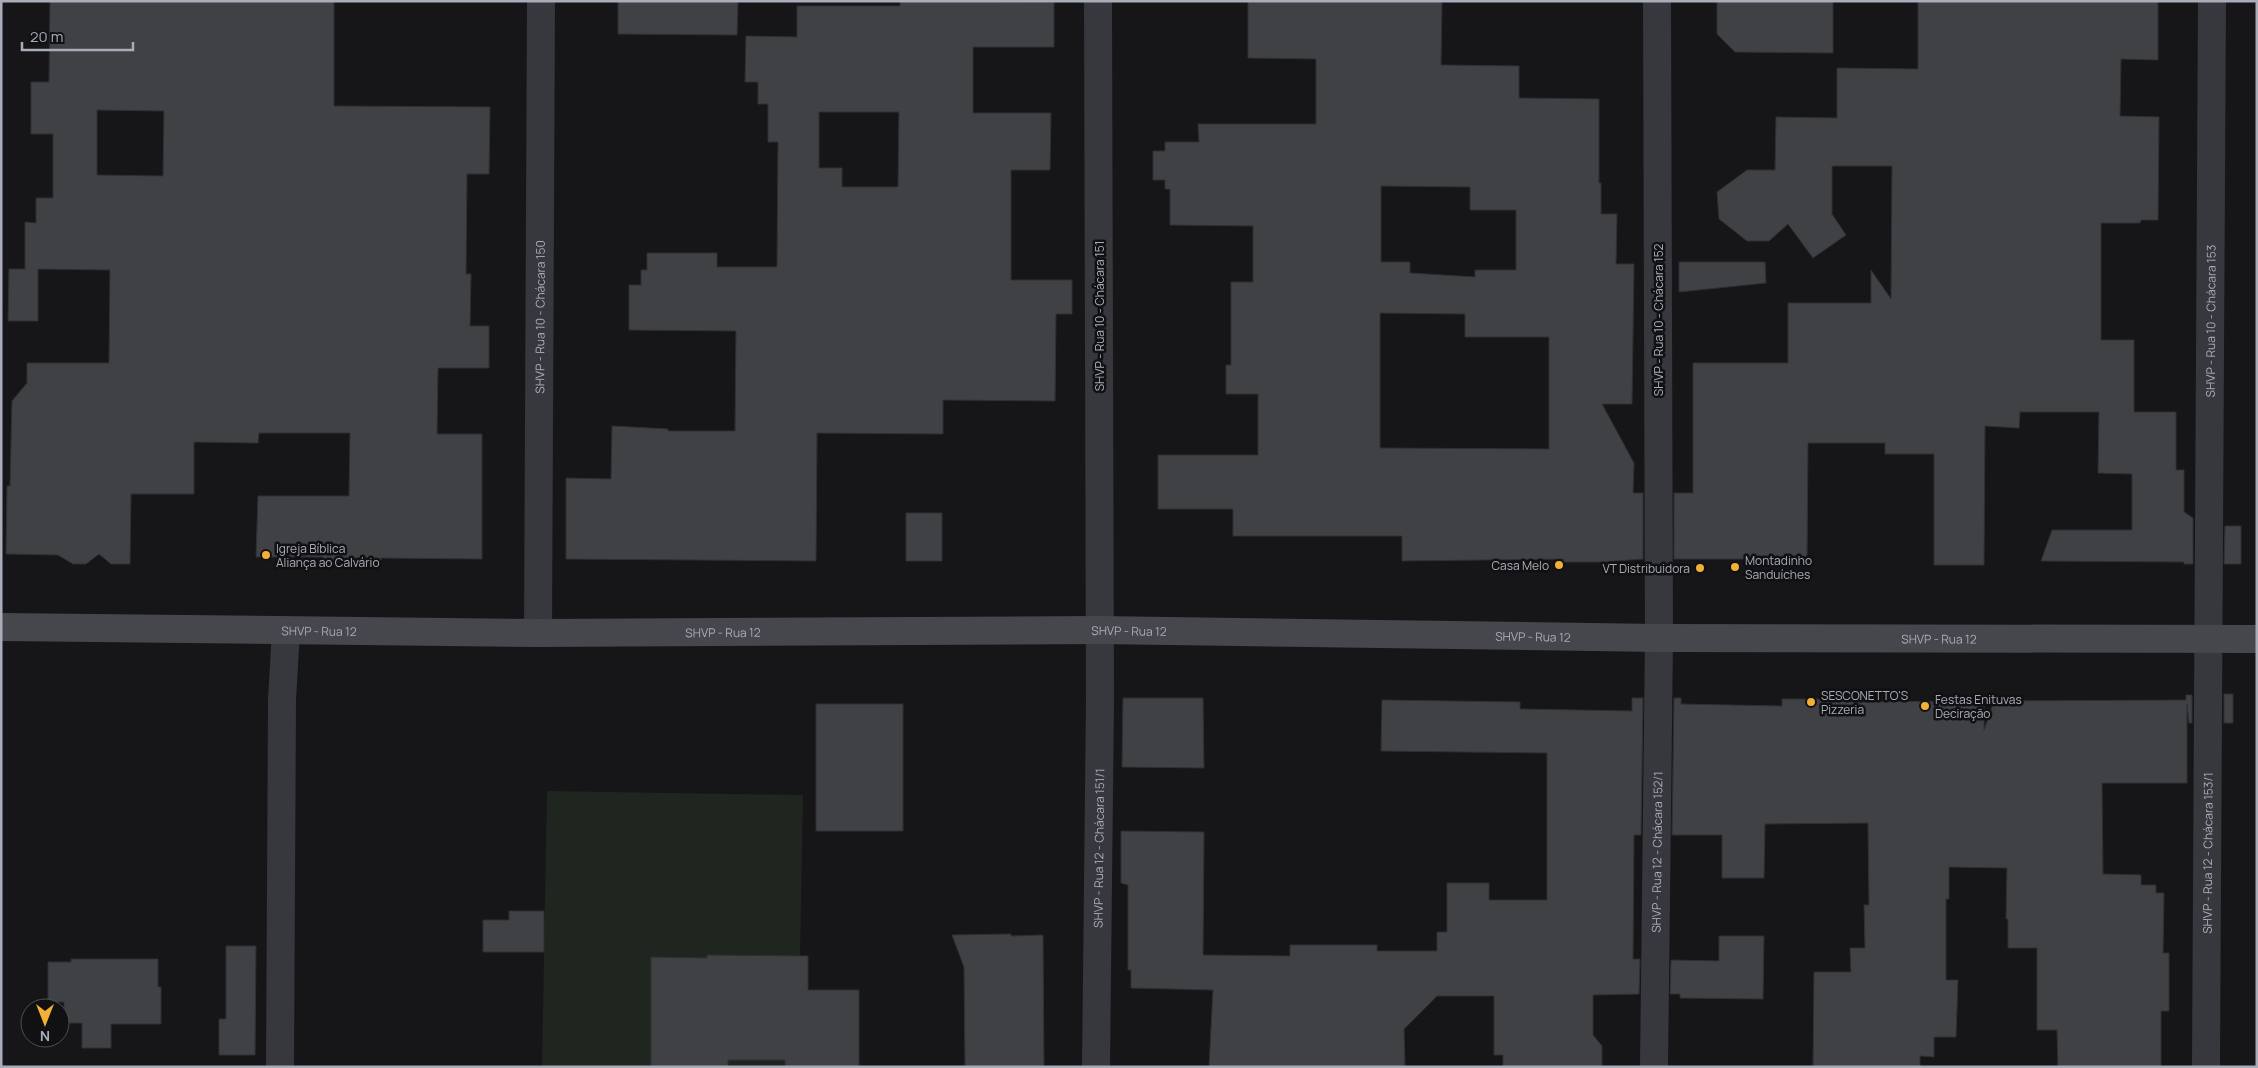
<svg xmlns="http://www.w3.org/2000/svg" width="2258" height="1068" viewBox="0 0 2258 1068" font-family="Manrope,sans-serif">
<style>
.garden{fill:#1e261f}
.building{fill:#404145;stroke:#303034;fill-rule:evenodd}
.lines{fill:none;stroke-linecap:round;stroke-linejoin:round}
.street{stroke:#37383d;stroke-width:28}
.secondary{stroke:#45474d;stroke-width:28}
.poi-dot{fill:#f2b134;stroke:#111113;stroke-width:2}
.labels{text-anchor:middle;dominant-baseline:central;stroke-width:5;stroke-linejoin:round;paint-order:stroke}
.street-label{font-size:12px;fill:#a8adb8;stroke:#111113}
.poi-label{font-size:12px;fill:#a8adb8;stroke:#111113;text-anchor:start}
</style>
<rect width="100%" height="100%" fill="#161618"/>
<path class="garden" d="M 547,791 L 803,795 L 798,1067 L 542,1067 Z"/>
<path class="building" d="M 50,1 L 334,1 L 334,106 L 490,107 L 489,174 L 467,174 L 466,274 L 471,274 L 470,326 L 489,326 L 489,368 L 438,368 L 437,434 L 482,434 L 482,559 L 381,558 L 381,561 L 322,561 L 322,557 L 256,557 L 258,496 L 349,496 L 350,433 L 259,433 L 258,443 L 194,442 L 194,494 L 131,494 L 130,564 L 111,564 L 99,554 L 86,564 L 73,564 L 58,555 L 6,554 L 7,486 L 10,486 L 12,401 L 27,383 L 27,363 L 109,363 L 110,270 L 38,269 L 38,321 L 8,321 L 9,269 L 25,269 L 25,222 L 36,223 L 36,198 L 53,198 L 53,134 L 31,134 L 31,82 L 49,82 ZM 97,110 L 164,111 L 163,176 L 97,175 Z
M 618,1 L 738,1 L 737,35 L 618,34 Z
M 900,1 L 1054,2 L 1054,47 L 973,47 L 973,113 L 1051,113 L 1050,170 L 1011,170 L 1011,280 L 1072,280 L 1072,314 L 1056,314 L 1055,401 L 943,400 L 943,434 L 817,433 L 816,561 L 566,559 L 566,478 L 611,479 L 612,426 L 668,429 L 668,431 L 735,431 L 736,331 L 629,330 L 629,285 L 641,285 L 641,270 L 647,270 L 647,253 L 717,253 L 717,267 L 777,267 L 778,142 L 768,142 L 768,104 L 758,104 L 758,82 L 745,82 L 746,36 L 797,37 L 797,6 L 900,6 ZM 819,112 L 899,112 L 898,187 L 842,187 L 842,168 L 819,168 Z
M 1248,1 L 1442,1 L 1441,65 L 1519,66 L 1519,98 L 1599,99 L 1599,183 L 1601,183 L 1601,214 L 1617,214 L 1616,264 L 1634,264 L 1632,404 L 1602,404 L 1634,463 L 1633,493 L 1643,493 L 1643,559 L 1602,562 L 1564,562 L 1563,559 L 1402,561 L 1402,536 L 1233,536 L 1233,509 L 1158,509 L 1158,455 L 1258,455 L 1258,394 L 1226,394 L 1226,365 L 1231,365 L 1231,282 L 1253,282 L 1253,226 L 1170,225 L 1170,189 L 1165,189 L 1165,180 L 1153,180 L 1153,151 L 1165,151 L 1165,142 L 1199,142 L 1198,124 L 1316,124 L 1316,59 L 1248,58 ZM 1381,186 L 1470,187 L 1470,210 L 1516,210 L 1516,270 L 1475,270 L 1475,277 L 1410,273 L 1410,262 L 1381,262 ZM 1380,313 L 1465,314 L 1465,337 L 1549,337 L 1549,449 L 1380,448 Z
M 1717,1 L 1833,1 L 1833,53 L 1735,52 L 1717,34 Z
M 1918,1 L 2158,1 L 2158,60 L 2121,59 L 2120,116 L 2159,117 L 2158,220 L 2141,220 L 2140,223 L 2101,223 L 2101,340 L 2134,340 L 2134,412 L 2176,412 L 2176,470 L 2184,470 L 2184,512 L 2193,518 L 2193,564 L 2184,564 L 2184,562 L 2041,561 L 2052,530 L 2132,530 L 2132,474 L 2098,473 L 2099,412 L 2020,412 L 2019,428 L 1985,426 L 1984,565 L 1934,565 L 1934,454 L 1885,454 L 1885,443 L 1808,443 L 1807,559 L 1674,559 L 1674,493 L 1693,493 L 1693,363 L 1788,363 L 1788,303 L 1871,303 L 1871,270 L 1891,299 L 1892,166 L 1832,166 L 1832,214 L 1846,235 L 1813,258 L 1788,224 L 1769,241 L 1747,241 L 1719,219 L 1717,192 L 1747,170 L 1775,170 L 1776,117 L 1837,118 L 1837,68 L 1918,69 Z
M 1679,262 L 1765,262 L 1766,283 L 1679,292 Z
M 906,513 L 942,513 L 942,561 L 906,561 Z
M 2225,526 L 2241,526 L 2241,564 L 2224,564 Z
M 2224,694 L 2233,694 L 2233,723 L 2224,723 Z
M 2186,695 L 2192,695 L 2192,723 L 2189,723 L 2187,704 L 2187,783 L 2102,783 L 2103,874 L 2141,875 L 2141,885 L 2156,885 L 2156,893 L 2164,893 L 2163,953 L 2169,953 L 2169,1011 L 2161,1011 L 2161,1067 L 2058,1067 L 2057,1030 L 2037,1030 L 2037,948 L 2008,948 L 2008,919 L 2006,919 L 2007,868 L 1949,867 L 1949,899 L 1946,899 L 1946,980 L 1958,980 L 1956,1037 L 1934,1037 L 1934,1057 L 1920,1056 L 1920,1067 L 1813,1067 L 1814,972 L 1851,972 L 1850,948 L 1865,948 L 1864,905 L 1869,905 L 1868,823 L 1765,824 L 1764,878 L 1722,878 L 1722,835 L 1672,835 L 1674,698 L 1681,698 L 1681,704 L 1782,706 L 1782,699 L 1849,699 L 1849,702 L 1984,701 L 1984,730 L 1994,701 L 2186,700 Z
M 1123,698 L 1203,698 L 1204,768 L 1122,767 Z
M 1632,698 L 1643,698 L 1641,835 L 1634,835 L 1633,959 L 1640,959 L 1639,994 L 1593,995 L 1593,1035 L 1602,1046 L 1602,1067 L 1503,1067 L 1503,1055 L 1494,1055 L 1494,996 L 1437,996 L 1404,1029 L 1405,1067 L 1209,1067 L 1213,990 L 1131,988 L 1131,970 L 1128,970 L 1128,885 L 1121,883 L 1121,831 L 1204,832 L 1203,955 L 1290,956 L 1290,945 L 1377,945 L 1377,951 L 1437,951 L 1437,932 L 1447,932 L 1447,883 L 1489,883 L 1489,900 L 1547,900 L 1547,753 L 1381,751 L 1382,700 L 1520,702 L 1520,709 L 1632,711 Z
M 816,704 L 903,704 L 903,831 L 816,831 Z
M 509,911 L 544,911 L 544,952 L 483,952 L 483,920 L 509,920 Z
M 1011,934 L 1011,936 L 1043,935 L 1044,1067 L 965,1067 L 964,967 L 952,935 Z
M 1719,936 L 1764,936 L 1763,999 L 1680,998 L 1680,994 L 1670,994 L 1671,960 L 1719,961 Z
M 226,946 L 256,946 L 255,1055 L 219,1055 L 219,1019 L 226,1019 Z
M 707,955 L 808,956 L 808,990 L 859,990 L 859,1067 L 785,1067 L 785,1060 L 728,1060 L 728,1067 L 651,1067 L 651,957 L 707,958 Z
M 71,959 L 158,959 L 158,987 L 161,987 L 161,1024 L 111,1024 L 111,1048 L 82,1048 L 82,1023 L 64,1023 L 64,1002 L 48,1002 L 48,962 L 71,962 Z"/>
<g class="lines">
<g class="street">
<path id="s1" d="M 538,633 L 541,1"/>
<path d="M 280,1067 L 282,700 L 286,630"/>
<path id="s2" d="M 1096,1067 L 1100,700 L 1098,1"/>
<path id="s3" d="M 1654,1067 L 1659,638 L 1657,1"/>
<path id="s4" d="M 2206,1067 L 2212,1"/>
</g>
<path class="secondary" id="s5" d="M 1,627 L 538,633 L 1099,630 L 1659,638 L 2257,639"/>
</g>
<g class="poi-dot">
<circle cx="266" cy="555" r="5"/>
<circle cx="1559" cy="565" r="5"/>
<circle cx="1735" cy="567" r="5"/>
<circle cx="1700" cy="568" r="5"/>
<circle cx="1811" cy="702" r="5"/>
<circle cx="1925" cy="706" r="5"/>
</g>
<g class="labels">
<g class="street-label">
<text transform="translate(1099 316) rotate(-90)">SHVP - Rua 10 - Chácara 151</text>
<text stroke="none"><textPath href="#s1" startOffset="316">SHVP - Rua 10 - Chácara 150</textPath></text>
<text transform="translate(1658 320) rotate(-90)">SHVP - Rua 10 - Chácara 152</text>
<text stroke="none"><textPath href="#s4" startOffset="746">SHVP - Rua 10 - Chácara 153</textPath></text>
<text stroke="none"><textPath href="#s5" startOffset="318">SHVP - Rua 12</textPath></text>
<text stroke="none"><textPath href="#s5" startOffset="1128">SHVP - Rua 12</textPath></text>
<text stroke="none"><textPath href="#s5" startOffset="722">SHVP - Rua 12</textPath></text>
<text stroke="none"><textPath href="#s5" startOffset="1532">SHVP - Rua 12</textPath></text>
<text stroke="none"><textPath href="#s5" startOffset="1938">SHVP - Rua 12</textPath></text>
<text stroke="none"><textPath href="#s2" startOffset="219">SHVP - Rua 12 - Chácara 151/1</textPath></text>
<text stroke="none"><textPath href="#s3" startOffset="215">SHVP - Rua 12 - Chácara 152/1</textPath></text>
<text stroke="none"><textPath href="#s4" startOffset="214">SHVP - Rua 12 - Chácara 153/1</textPath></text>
</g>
<g class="poi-label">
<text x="276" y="548">Igreja Bíblica<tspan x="276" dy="14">Aliança ao Calvário</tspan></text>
<text x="1745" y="560">Montadinho<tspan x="1745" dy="14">Sanduíches</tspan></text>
<text x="1549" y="565" text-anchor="end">Casa Melo</text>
<text x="1690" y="568" text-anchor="end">VT Distribuidora</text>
<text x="1821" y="695">SESCONETTO'S<tspan x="1821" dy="14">Pizzeria</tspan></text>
<text x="1935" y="699">Festas Enituvas<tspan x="1935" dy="14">Deciração</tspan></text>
</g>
</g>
<rect width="2258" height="1068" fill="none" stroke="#a8adb8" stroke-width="5"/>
<g transform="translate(45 1023) rotate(180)"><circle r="24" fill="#111113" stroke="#4d4f55"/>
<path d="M0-4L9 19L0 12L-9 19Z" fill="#f2b134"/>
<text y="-8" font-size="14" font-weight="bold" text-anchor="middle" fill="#a8adb8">N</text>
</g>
<path d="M22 42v8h111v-8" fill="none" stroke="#a8adb8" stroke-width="2.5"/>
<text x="30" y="42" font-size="15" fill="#a8adb8" stroke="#111113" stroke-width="4" paint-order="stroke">20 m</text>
</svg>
